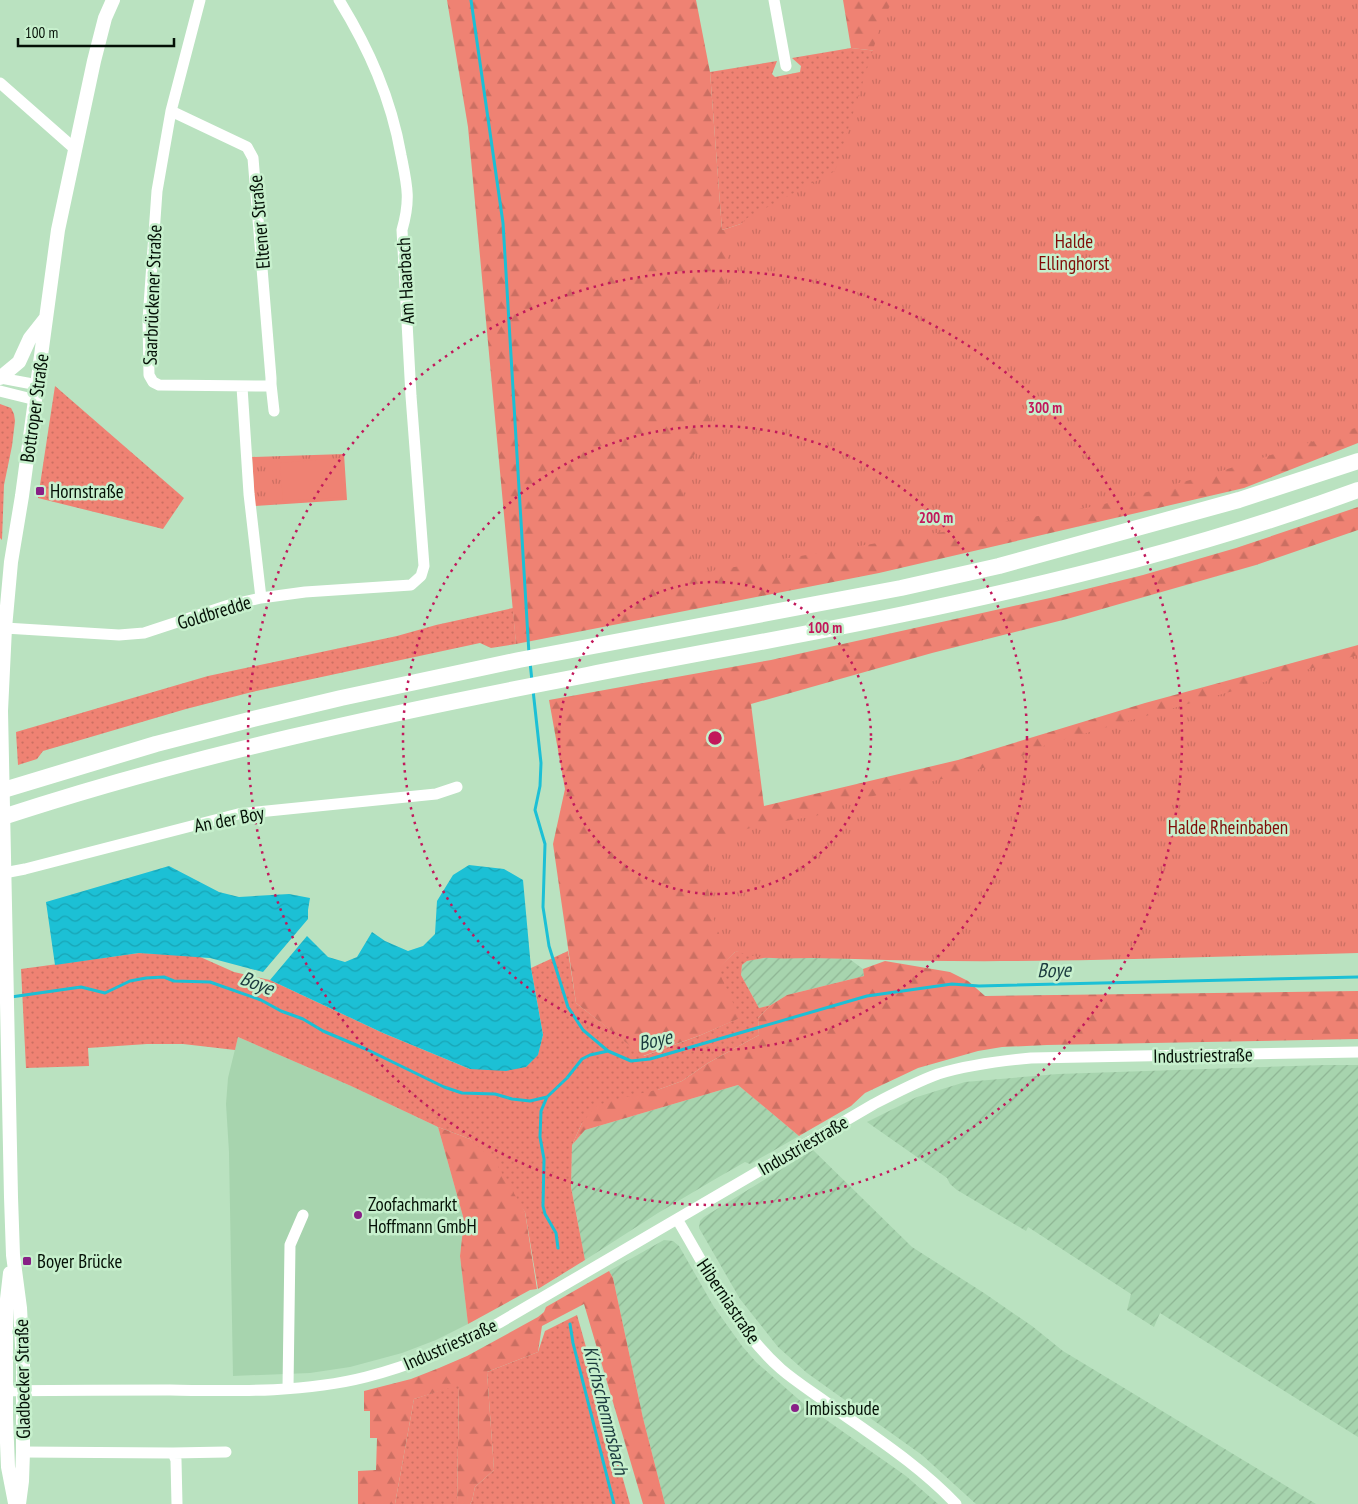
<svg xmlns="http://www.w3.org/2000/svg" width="1358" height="1504" viewBox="0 0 1358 1504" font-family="'PT Sans Narrow',sans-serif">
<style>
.built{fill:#a7d4ae}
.industrial{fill:url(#industrial-furrows)}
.grass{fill:url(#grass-dots)}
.forest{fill:url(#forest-firs)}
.park{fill:url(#park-tufts)}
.pitch{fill:#ef8273}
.water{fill:url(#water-waves)}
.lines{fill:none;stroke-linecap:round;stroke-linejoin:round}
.stream{stroke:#1cc0d5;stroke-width:3}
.minor{stroke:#fff;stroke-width:11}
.major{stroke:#fff;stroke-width:14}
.highway{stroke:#fff;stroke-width:16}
.ring{fill:none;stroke:#c2185b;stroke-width:2.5;stroke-dasharray:2.5 5}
.poi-dot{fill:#882086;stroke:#c7f0cd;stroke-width:2}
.labels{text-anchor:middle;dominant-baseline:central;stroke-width:5;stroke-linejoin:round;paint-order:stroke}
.street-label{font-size:19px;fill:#041006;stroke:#c7f0cd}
.park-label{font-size:19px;fill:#800c08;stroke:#c7f0cd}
.poi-label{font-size:19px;fill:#041006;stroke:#c7f0cd;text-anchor:start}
.water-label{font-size:20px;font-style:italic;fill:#1b3a3e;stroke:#c7f0cd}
.centre{fill:#c2185b;stroke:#c7f0cd;stroke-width:2.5}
.ring-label{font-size:15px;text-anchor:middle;font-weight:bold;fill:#c2185b;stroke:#c7f0cd;stroke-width:5;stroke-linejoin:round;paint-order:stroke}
</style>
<defs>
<pattern id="industrial-furrows" width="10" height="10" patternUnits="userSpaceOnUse" patternTransform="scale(1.25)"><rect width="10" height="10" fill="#a7d4ae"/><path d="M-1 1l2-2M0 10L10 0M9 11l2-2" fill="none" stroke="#8eb594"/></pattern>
<pattern id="grass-dots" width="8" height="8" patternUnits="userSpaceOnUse" patternTransform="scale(1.25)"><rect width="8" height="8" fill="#ef8273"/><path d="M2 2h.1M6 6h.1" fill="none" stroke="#cb6f62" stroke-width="1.8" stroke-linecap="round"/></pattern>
<pattern id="forest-firs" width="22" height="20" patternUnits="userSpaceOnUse" patternTransform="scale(1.25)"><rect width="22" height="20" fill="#ef8273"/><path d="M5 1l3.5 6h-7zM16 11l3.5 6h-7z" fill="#cb6f62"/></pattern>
<pattern id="park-tufts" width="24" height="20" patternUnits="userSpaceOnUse" patternTransform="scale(1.25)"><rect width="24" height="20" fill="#ef8273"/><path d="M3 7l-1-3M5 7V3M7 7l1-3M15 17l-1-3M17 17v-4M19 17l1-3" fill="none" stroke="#cb6f62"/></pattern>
<pattern id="water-waves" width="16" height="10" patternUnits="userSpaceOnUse" patternTransform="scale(1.25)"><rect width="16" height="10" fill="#1cc0d5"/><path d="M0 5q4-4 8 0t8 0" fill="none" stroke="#18a4b5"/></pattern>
</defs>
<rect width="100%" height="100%" fill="#bae2c0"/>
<path class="built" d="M 238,1037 L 351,1086 L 438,1127 L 464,1220 L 460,1256 L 468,1324 L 436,1340 L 402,1353 L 350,1367 L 310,1373 L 233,1376 L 229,1152 L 226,1104 L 228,1078 Z"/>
<path class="industrial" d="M 832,946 L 863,969 L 864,976 L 787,995 L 771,1005 L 759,1008 L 741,975 L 742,965 L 747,961 Z
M 1325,1065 L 1358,1065 L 1358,1437 L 1160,1313 L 1154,1327 L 1127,1310 L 1131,1294 L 1028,1227 L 1026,1231 L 957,1190 L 950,1184 L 947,1178 L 867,1122 L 917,1097 L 965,1082 L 1058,1074 Z
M 738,1085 L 799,1136 L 750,1164 L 745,1162 L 717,1178 L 658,1213 L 585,1260 L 571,1187 L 572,1145 L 585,1130 Z
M 813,1150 L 912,1247 L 984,1293 L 1032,1326 L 1063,1351 L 1316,1504 L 976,1504 L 922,1455 L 807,1373 L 778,1347 L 740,1299 L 699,1228 L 700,1221 L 704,1217 Z
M 664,1240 L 673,1241 L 679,1246 L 714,1307 L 742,1346 L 756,1362 L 805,1405 L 906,1476 L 938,1504 L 665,1504 L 643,1418 L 613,1278 L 609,1271 Z"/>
<path class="grass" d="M 851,48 L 895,53 L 837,193 L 722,230 L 710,72 L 777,61 L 772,74 L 775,77 L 800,72 L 801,66 L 792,58 Z
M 55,386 L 184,498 L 163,529 L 38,498 Z
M 0,404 L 11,408 L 14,414 L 15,421 L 12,446 L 4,485 L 2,540 L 0,538 Z
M 513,608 L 516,644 L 491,648 L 480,643 L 252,692 L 186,709 L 43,751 L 37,759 L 18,765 L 16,732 L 208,676 L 397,636 L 436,625 Z
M 832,946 L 747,961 L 742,965 L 741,975 L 759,1008 L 771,1005 L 758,1018 L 759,1035 L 708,1063 L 682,1081 L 660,1089 L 582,1123 L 572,1145 L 571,1187 L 585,1260 L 538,1289 L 525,1212 L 470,1139 L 438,1127 L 351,1086 L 238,1037 L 235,1050 L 183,1044 L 147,1044 L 88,1048 L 89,1066 L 26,1068 L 21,969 L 139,953 L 198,956 L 234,972 L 270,980 L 383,1033 L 470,1069 L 526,1067 L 538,1054 L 543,1035 L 531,968 L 568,951 L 576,1003 L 644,1056 L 701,1035 L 739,1018 L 717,970 L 735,952 Z
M 577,1315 L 630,1504 L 470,1504 L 472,1501 L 475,1487 L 494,1470 L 487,1372 L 538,1352 L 545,1331 Z
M 459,1384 L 457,1504 L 395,1504 L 414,1399 Z"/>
<path class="forest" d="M 447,0 L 696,0 L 710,72 L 722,230 L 837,193 L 895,53 L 851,48 L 843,0 L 1358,0 L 1358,443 L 1244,488 L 879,573 L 516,644 L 468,127 Z
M 1358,507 L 1358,530 L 1256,565 L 1067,619 L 932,653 L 751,704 L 764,806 L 958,760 L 1145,703 L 1358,645 L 1358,902 L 735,952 L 718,970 L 740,1018 L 701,1035 L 643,1056 L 576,1003 L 553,844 L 565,789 L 549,700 L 771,660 L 1050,598 L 1143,575 L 1236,548 Z
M 885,961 L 950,972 L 968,981 L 985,996 L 1358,991 L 1358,1039 L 1047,1045 L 1002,1047 L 978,1051 L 918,1068 L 865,1093 L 851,1106 L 799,1136 L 738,1085 L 585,1130 L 572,1145 L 582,1123 L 595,1107 L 609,1101 L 660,1089 L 682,1081 L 708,1063 L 759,1035 L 758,1018 L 771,1005 L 787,995 L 864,976 L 863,969 Z
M 438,1127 L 470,1139 L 496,1163 L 525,1212 L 537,1289 L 530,1290 L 468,1324 L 460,1256 L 464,1220 Z
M 609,1271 L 613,1278 L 643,1418 L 665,1504 L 643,1504 L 584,1304 L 542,1326 L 538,1352 L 487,1372 L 494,1470 L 475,1487 L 472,1501 L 470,1504 L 457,1504 L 459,1385 L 414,1399 L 395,1504 L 358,1504 L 358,1471 L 376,1470 L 377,1438 L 370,1438 L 370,1411 L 364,1411 L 364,1391 L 411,1379 L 439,1368 L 467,1356 L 538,1317 L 544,1312 L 546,1307 Z"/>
<path class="park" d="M 893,0 L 1358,0 L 1358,427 L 1215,473 L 1097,506 L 693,574 L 682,475 L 712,425 C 707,409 697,389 699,372 C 700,367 707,357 709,351 L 728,268 L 728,251 L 734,231 L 747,218 L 835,171 L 882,21 Z
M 344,454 L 347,500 L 255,506 L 252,457 Z
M 1358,655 L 1358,953 C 1191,957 1023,965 855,959 C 841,959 826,958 812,958 C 786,958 761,961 736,951 C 717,943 711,913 709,894 C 706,875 708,852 725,839 C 744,824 794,821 819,815 C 832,812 842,804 855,801 C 895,790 936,781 977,770 C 989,766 1001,764 1013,759 C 1025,755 1037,749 1048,744 Z"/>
<path class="pitch" d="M 340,458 L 343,497 L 283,501 L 280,463 Z"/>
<path class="water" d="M 469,865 L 504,869 L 523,880 L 531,968 L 543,1035 L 538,1055 L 526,1067 L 506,1071 L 470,1069 L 383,1033 L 270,980 L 307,936 L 328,957 L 345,962 L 357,957 L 372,932 L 385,941 L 408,951 L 423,946 L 435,934 L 437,901 L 453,875 Z
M 169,866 L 219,892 L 239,897 L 289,894 L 310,898 L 308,910 L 308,919 L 263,972 L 210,958 L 139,953 L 55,965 L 46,902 Z"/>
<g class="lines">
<path class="stream" d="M 471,0 L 503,223 L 529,654
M 530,662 L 532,681
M 533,690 L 541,763 L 540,786 L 535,810 L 545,844 L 543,907 L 549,946 L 568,1007 L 583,1030 L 608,1051
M 11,997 L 81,987 L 105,993 L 130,981 L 146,978 L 164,977 L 174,981 L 210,982 L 261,1000 L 281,1011 L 303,1019 L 323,1031 L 368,1050 L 444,1087 L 462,1093 L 495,1094 L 512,1099 L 530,1101 L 547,1097 L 567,1078 L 582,1059 L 590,1055 L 608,1051 L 631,1061 L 650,1059 L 867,996 L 952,984 L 979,986 L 1358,977
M 547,1097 L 541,1111 L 540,1137 L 544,1159 L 543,1206 L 545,1214 L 556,1233 L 558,1248
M 570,1324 L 573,1343 L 614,1504"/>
<path class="minor" d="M 774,0 L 786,66
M 0,83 L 75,149
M 171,111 L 247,147 L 253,158 L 271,378 L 271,384 L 267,386 L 159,385 L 153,382 L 149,375 L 148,320 L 157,191 L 171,111 L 200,0
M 0,378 L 38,385
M 271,384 L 274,411
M 242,387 L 249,494 L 261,598
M 0,391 L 36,400
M 5,628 L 119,635 L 144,633 L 229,605 L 261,598 L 305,592 L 411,585 L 421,576 L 424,566 L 411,396 L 402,230 C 411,199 407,185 401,155 C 391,98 369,49 339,0
M 4,873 L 25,869 L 238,814 L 436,794 L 457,787
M 677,1219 C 708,1271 735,1328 781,1369 C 796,1382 814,1393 830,1405 C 873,1436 919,1465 956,1504
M 288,1388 L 290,1245 L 303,1215
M 0,1391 C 57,1390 114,1390 170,1390 C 235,1391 303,1393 366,1377 C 413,1365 457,1346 499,1323 L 874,1104 C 895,1093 916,1082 938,1074 C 968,1065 999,1061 1031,1058 L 1358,1052
M 23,1452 L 173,1453 L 176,1460 L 177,1504
M 173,1453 L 226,1452"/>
<path class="major" d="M 0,378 L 19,362 L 30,338 L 45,319
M 10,1273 L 6,1308 L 6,1418 L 8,1467 L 15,1503
M 19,1504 L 22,1481 L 23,1452 L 23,1363 L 20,1308 L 13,1255 L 11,1197 L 1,711 L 5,628 L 11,562 L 22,496 L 58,230 L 94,61 L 105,18 L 113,0"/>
<path class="highway" d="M 0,791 L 156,744 L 257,718 L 341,698 L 519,660 L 901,588 L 999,566 L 1239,500 L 1358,461
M 0,818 C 191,755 389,713 587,675 C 692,654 799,636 904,614 C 1058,582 1211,544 1358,490"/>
</g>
<g class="ring">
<circle cx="715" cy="738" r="156"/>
<circle cx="715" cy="738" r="312"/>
<circle cx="715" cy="738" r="467"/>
</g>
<g class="poi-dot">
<rect x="35" y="486" width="10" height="10" rx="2.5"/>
<circle cx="358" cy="1215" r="5"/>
<rect x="22" y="1256" width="10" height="10" rx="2.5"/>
<circle cx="795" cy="1408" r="5"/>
</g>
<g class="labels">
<g class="street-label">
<text transform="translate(259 222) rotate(-95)">Eltener Straße</text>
<text transform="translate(405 281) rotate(-93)">Am Haarbach</text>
<text transform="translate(152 295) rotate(-88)">Saarbrückener Straße</text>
<text transform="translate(34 408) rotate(-82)">Bottroper Straße</text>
<text transform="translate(214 612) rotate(-17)">Goldbredde</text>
<text transform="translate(229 819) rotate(-11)">An der Boy</text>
<text transform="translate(1203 1055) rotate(-1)">Industriestraße</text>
<text transform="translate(803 1145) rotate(-30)">Industriestraße</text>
<text transform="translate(729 1301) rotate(56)">Hiberniastraße</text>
<text transform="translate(450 1344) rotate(-24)">Industriestraße</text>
<text transform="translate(22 1379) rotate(-91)">Gladbecker Straße</text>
</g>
<g class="park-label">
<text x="1074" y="241">Halde<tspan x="1074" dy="22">Ellinghorst</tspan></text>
<text x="1228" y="827">Halde Rheinbaben</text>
</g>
<g class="poi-label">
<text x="50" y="491">Hornstraße</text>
<text x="368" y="1204">Zoofachmarkt<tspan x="368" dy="22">Hoffmann GmbH</tspan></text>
<text x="37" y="1261">Boyer Brücke</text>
<text x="805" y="1408">Imbissbude</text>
</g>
<g class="water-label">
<text transform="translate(1054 970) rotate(-1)">Boye</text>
<text transform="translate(257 983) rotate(21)">Boye</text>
<text transform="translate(655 1040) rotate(-13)">Boye</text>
<text transform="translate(606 1410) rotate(76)">Kirchschemmsbach</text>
</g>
</g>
<circle cx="715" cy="738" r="8" class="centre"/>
<g class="ring-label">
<text x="1045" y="413">300 m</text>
<text x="936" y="523">200 m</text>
<text x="825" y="633">100 m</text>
</g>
<path d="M18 38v8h156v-8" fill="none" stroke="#041006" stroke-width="2.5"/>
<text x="25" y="38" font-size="15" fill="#041006" stroke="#c7f0cd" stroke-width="4" paint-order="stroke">100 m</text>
</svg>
